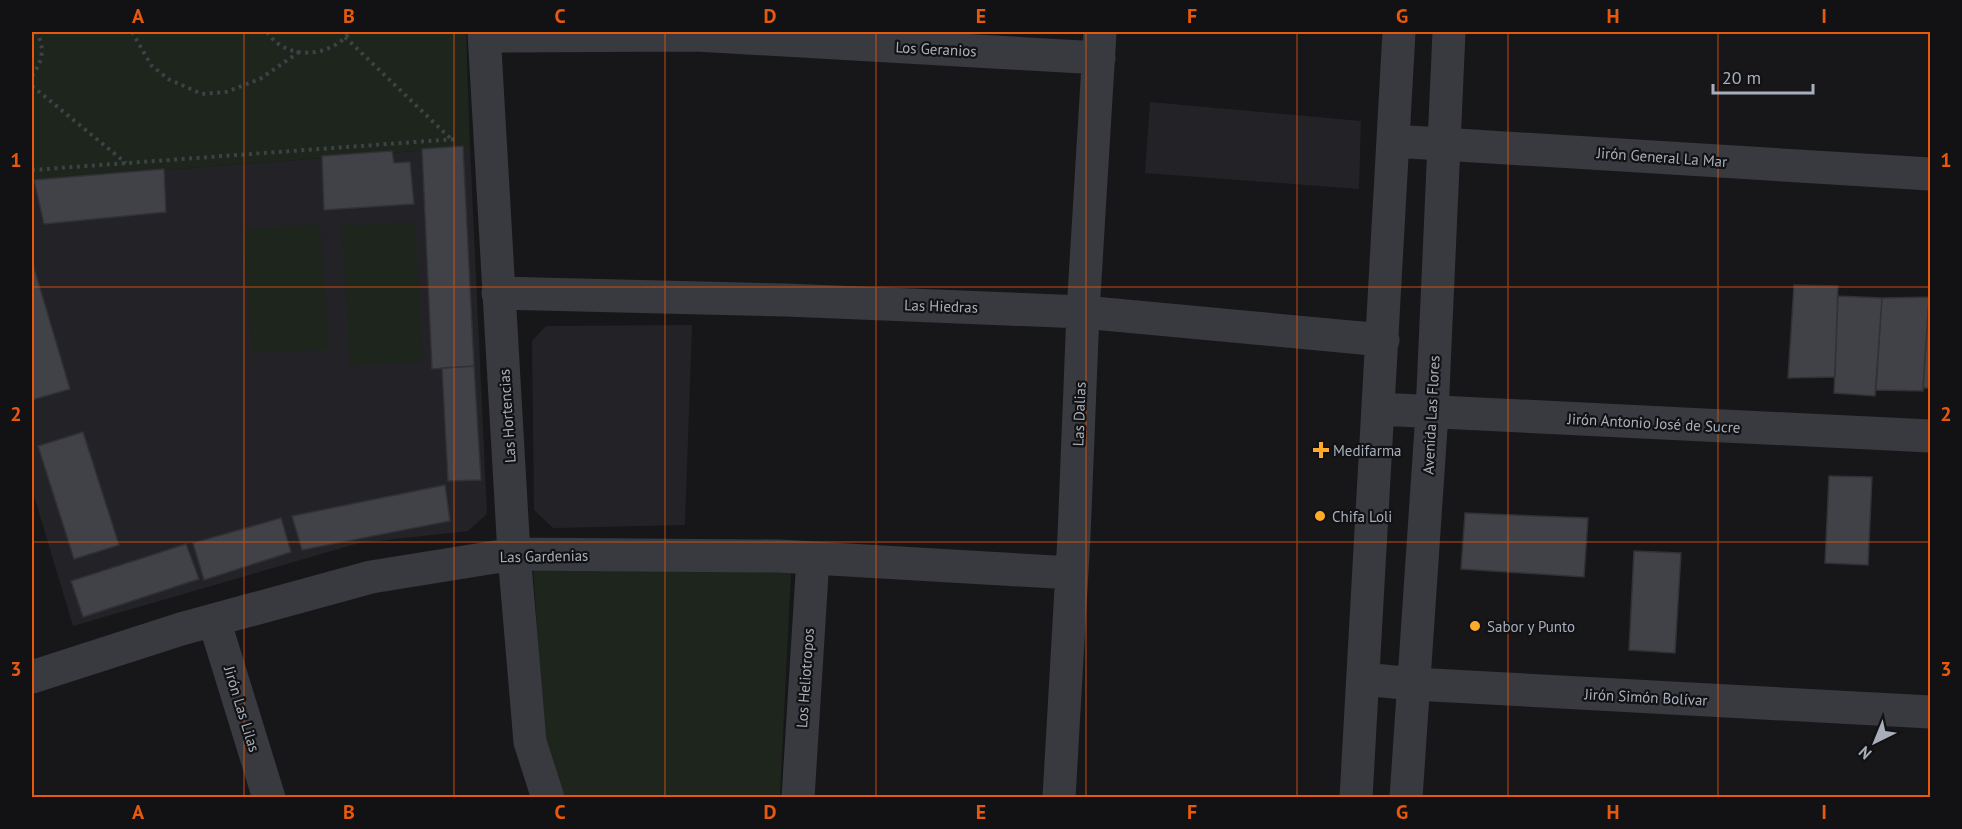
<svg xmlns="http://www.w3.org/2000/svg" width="1962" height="829" viewBox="0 0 1962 829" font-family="'PT Sans',sans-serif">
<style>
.built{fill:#232327}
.green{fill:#1d251d}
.building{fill:#414247;stroke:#313136;stroke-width:1.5}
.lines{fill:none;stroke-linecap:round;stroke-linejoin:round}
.path{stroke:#3e4146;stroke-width:4;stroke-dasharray:3 4.5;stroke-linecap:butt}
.minor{stroke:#383a3f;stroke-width:33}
.grid{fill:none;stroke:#e8590c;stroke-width:1.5;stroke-opacity:0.55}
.poi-dot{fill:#ffab2a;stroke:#121215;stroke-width:2}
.labels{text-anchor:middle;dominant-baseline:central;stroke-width:4.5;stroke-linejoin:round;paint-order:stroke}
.street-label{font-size:15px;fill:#a8afbb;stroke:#121215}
.poi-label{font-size:15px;fill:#a8afbb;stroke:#121215;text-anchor:start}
.neatline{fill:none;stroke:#e8590c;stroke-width:2}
.grid-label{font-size:20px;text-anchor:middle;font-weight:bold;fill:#e8590c}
</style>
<rect width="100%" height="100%" fill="#17171a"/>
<path class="built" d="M 1150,102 L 1361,121 L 1359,189 L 1145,173 Z
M 470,147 L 487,514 L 468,531 L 359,543 L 73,626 L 32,489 L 32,180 Z
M 692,325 L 685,525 L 553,528 L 534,510 L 532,341 L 546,326 Z"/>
<path class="green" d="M 32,32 L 466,32 L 470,147 L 32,180 Z
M 415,222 L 423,362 L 350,366 L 342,226 Z
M 320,224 L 329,349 L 252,353 L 243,229 Z
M 533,568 L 791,572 L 780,797 L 562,797 L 544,737 Z"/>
<path class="building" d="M 463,146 L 474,366 L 432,369 L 422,149 Z
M 392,151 L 394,163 L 410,162 L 414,204 L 324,210 L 322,156 Z
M 164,169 L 166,212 L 44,224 L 34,180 Z
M 32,261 L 70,389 L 32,400 Z
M 1794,285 L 1838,286 L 1835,377 L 1788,378 Z
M 1838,296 L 1882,298 L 1875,396 L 1834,393 Z
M 1929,297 L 1923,391 L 1876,390 L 1882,298 Z
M 1929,297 L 1930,297 L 1930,388 L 1923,388 Z
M 474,366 L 481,480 L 448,481 L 442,368 Z
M 83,432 L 119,545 L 74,559 L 38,446 Z
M 1829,476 L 1872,477 L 1868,565 L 1825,563 Z
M 445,485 L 450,521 L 302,550 L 292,516 Z
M 1465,513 L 1588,518 L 1584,577 L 1461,569 Z
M 281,518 L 291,552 L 204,580 L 193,543 Z
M 186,544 L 199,579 L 83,617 L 71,581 Z
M 1634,551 L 1681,553 L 1675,653 L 1629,650 Z"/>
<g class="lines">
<path class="path" d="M 132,32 L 151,65 L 168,79 L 202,94 L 226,92 L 260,79 L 299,52
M 267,32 C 286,61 330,58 350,32
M 345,37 L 451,139
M 32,76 C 42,62 46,48 36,32
M 32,86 L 126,163
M 32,170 L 456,139"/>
<path class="minor" d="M 484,32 L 514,554 L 530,742 L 548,798
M 485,36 L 696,35 L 1099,58
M 1393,141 L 1930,174
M 498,293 L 786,300 L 1083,312 L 1383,340
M 1378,409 L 1930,436
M 214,620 L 269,798
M 32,677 L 181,629 L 371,577 L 514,554 L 779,556 L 1072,573
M 1363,679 L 1414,684 L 1930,712
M 798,798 L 813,558
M 1059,798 L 1074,536 L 1083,312 L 1100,32
M 1356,798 L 1399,32
M 1406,798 L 1432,413 L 1449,32"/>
</g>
<path class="grid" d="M 244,32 L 244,798M 454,32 L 454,798M 665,32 L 665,798M 876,32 L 876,798M 1086,32 L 1086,798M 1297,32 L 1297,798M 1508,32 L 1508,798M 1718,32 L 1718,798M 32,287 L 1930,287M 32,542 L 1930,542"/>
<g class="poi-dot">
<path d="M1318 441h6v6h6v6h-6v6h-6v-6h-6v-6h6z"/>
<circle cx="1320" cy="516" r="6"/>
<circle cx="1475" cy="626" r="6"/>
</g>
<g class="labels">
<g class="street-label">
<text transform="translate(936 49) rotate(3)">Los Geranios</text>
<text transform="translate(1662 157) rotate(4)">Jirón General La Mar</text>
<text transform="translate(941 306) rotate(2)">Las Hiedras</text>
<text transform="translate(1079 414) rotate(-88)">Las Dalias</text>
<text transform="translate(1431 415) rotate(-87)">Avenida Las Flores</text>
<text transform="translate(507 416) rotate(-94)">Las Hortencias</text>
<text transform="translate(1654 423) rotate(3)">Jirón Antonio José de Sucre</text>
<text transform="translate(544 556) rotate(-1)">Las Gardenias</text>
<text transform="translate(805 678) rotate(-86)">Los Heliotropos</text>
<text transform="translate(1646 697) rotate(3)">Jirón Simón Bolívar</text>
<text transform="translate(242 709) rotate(73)">Jirón Las Lilas</text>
</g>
<g class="poi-label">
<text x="1333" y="450">Medifarma</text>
<text x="1332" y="516">Chifa Loli</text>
<text x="1487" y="626">Sabor y Punto</text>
</g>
</g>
<rect width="1962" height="829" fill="none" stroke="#121215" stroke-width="66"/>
<g transform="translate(1875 742) rotate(223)" stroke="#121215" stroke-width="4.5" paint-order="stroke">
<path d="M0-4.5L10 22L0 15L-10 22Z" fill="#a8afbb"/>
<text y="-9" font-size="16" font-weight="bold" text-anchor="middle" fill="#a8afbb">N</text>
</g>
<path d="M1713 84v9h100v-9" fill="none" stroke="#a8afbb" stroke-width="3"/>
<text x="1722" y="84" font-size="18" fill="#a8afbb" stroke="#121215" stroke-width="4.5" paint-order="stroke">20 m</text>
<rect x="33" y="33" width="1896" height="763" class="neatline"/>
<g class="grid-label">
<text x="138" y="23">A</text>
<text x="349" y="23">B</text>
<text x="560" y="23">C</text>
<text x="770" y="23">D</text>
<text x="981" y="23">E</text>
<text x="1192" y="23">F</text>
<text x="1402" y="23">G</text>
<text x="1613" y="23">H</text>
<text x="1824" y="23">I</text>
<text x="16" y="167">1</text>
<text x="1946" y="167">1</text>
<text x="16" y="421">2</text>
<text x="1946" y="421">2</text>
<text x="16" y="676">3</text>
<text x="1946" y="676">3</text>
<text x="138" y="819">A</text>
<text x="349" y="819">B</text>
<text x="560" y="819">C</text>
<text x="770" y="819">D</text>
<text x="981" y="819">E</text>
<text x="1192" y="819">F</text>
<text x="1402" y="819">G</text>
<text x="1613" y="819">H</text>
<text x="1824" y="819">I</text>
</g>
</svg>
